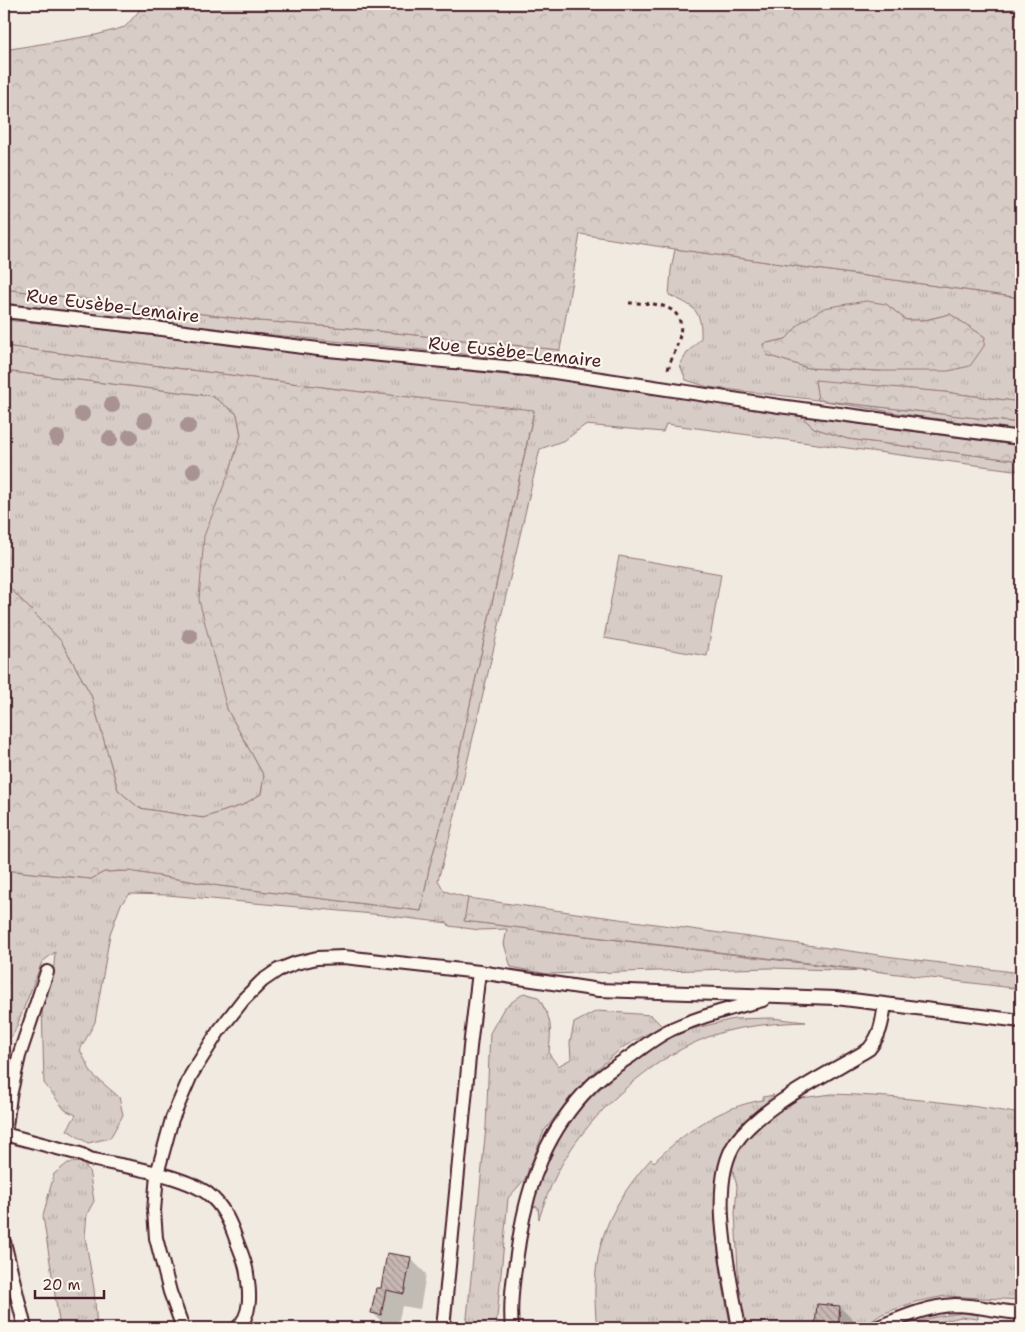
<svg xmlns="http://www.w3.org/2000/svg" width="1025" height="1332" viewBox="0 0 1025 1332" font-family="'Shantell Sans',sans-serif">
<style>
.grass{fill:url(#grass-tufts);stroke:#917678;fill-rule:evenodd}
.forest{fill:url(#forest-crowns);stroke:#917678}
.shadow{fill:#0003}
.building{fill:url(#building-back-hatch);stroke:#4a1f2b}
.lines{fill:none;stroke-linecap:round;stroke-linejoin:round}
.lane-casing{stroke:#4a1f2b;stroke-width:16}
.path{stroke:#4a1f2b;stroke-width:3;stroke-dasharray:4 4;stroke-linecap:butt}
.lane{stroke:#fbf7ec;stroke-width:12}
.tree{fill:#a89292}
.labels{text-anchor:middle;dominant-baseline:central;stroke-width:4.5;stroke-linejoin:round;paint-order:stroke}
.street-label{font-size:18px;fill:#4a1f2b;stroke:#fbf7ec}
</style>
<defs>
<pattern id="grass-tufts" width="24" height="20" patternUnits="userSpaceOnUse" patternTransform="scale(1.25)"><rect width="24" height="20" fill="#d8ccc6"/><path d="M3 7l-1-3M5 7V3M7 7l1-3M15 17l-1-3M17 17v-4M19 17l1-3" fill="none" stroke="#bbafaa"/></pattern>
<pattern id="forest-crowns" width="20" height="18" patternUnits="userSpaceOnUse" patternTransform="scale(1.25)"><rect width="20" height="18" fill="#d8ccc6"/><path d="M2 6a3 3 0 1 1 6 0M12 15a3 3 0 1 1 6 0" fill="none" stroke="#bbafaa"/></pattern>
<pattern id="building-back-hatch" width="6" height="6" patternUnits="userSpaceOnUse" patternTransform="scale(1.25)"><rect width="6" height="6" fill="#c8b8b3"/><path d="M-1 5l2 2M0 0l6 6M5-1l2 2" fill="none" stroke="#a49592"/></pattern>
</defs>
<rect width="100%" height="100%" fill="#f0eae0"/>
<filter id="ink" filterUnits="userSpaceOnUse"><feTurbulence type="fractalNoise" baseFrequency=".02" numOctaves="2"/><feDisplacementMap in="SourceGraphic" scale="10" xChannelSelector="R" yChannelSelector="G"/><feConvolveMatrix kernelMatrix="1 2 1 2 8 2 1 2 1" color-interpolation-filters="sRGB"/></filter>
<g filter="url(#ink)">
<path class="grass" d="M 675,249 L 1021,298 L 1021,402 L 944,392 L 815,381 L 819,400 L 1021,423 L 1021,430 L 916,416 L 818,400 L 708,387 L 686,380 L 680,365 L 687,353 L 701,338 C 702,309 693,306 669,295 L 671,270 ZM 886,304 L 906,320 L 925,320 L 950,314 L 985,337 L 881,371 L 808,368 L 767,355 L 763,344 L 786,339 Z
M 4,289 L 259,321 L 348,328 L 560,350 L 557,365 L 533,361 L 233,331 L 4,303 Z
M 4,320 L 62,325 L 540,379 L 559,379 L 801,416 L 814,428 L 848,439 L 1021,461 L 1021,471 L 666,424 L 663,432 L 585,425 L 565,440 L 540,449 L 451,832 L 438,880 L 444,891 L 468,898 L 465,921 L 866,971 L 771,968 L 547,974 L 511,967 L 504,944 L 507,929 L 480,930 L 449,926 L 448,923 L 373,914 L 168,895 L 130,894 L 121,904 L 110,934 L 95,1022 L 80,1050 L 92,1074 L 119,1097 L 123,1115 L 110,1138 L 88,1143 L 67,1130 L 76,1115 L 65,1110 L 44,1083 L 42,1004 L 54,965 L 55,952 L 42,962 L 14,1033 L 4,1045 L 4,870 L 91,879 L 104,872 L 129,871 L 220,886 L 421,911 L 429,868 L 454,778 L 534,411 L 361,392 L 4,346 Z
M 4,371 L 212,396 L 237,414 L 241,435 L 231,467 L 227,709 L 264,776 L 261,794 L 243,805 L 203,818 L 139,808 L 118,790 L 91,695 L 61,641 L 4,582 Z
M 619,556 L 721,574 L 707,656 L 604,638 Z
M 524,993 L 538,997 C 553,1021 551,1026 549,1054 L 558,1066 L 571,1059 L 570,1043 L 574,1023 L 597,1011 L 651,1015 L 662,1026 L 623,1047 L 596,1070 L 571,1097 L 544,1131 L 525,1179 L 508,1198 L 496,1328 L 466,1328 L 486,1127 L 490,1033 L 504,1008 Z
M 771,1018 L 806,1022 C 778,1023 750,1025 723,1032 C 668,1048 617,1090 582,1134 C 562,1159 548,1189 539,1219 L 538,1207 L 530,1206 L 552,1151 L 574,1114 L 612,1077 L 661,1041 L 692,1029 L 734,1019 Z
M 832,1094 C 896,1096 959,1103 1021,1114 L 1021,1300 L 945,1296 L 915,1302 L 882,1314 L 861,1328 L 750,1328 L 744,1319 L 739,1290 L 735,1213 L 737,1186 L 732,1167 L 736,1149 L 752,1130 L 780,1109 L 801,1098 Z
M 774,1095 C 756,1111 739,1126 727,1146 C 702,1190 722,1280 731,1328 L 597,1328 C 589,1257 603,1213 651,1159 L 654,1162 C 685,1132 719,1107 763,1100 L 763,1097 Z
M 80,1162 L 89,1170 L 94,1201 L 87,1214 L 85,1236 L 94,1289 L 97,1328 L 60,1328 L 43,1216 L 54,1174 L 68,1163 Z
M 962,1313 L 978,1315 L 978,1319 L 961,1317 L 929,1324 L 923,1328 L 894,1328 L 935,1317 Z"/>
<path class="forest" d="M 139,4 L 1021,4 L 1021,298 L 675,249 L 580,234 L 560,350 L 348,328 L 259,321 L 4,289 L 4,50 L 96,35 L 125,27 L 139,11 Z
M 866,301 L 886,304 L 906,320 L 925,320 L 950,314 L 985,337 L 984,346 L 970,366 L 948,371 L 881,371 L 808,368 L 767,355 L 763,344 L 786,339 L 801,322 L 824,308 Z
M 4,346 L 361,392 L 534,410 L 454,778 L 429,868 L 421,911 L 220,886 L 129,871 L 104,872 L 91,879 L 4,870 L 4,582 L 61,641 L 91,695 L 118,790 L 139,808 L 203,818 L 243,805 L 261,794 L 264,776 L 227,709 L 199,600 L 204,536 L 231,467 L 241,435 L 237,414 L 212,396 L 4,371 Z
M 815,380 L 944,392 L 1021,402 L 1021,423 L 818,400 Z
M 801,416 L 1021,446 L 1021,461 L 848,439 L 814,428 Z
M 468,898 L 893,957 L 1021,973 L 1021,989 L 464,921 Z"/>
<path class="shadow" d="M 410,1258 L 426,1274 L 420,1309 L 402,1306 L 397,1328 L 388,1328 L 373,1313 L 382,1290 Z
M 840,1307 L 856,1323 L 855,1328 L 819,1328 L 816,1326 Z"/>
<path class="building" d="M 387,1253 L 411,1257 L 404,1294 L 386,1290 L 381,1315 L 371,1313 L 376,1288 L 381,1288 Z
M 817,1304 L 840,1306 L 838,1328 L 815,1326 Z"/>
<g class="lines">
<defs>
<path id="lane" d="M 4,311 L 162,329 L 318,349 L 548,371 L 779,406 L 1021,438
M 4,1134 L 80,1154 L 90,1159 C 123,1166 180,1174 207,1193 C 223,1205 231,1224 237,1242 C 241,1252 246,1263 247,1274 C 250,1293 252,1315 237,1328
M 5,1134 L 10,1096 L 19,1056 L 47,972
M 4,1242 L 25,1328
M 183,1328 L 170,1292 L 156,1238 L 154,1211 L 157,1174 L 172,1119 L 191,1075 L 218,1032 L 243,1000 L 262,981 L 278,970 L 296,963 L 317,958 L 344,957 L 479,972 L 599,990 L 836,998 L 1021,1021
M 443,1328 L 470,1047 L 479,972
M 512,1328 C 509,1300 515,1269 519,1241 C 528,1181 548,1129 591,1086 C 603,1074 617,1065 631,1056 C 644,1046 657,1036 672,1029 C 701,1016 732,1008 763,1000
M 739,1328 C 731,1280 706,1184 736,1142 C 762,1105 830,1073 869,1049 C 881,1034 882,1023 885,1004
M 876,1328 C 901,1318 927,1306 955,1305 C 977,1305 999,1312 1021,1313"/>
</defs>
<use href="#lane" class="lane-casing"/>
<path class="path" d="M 629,303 C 653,303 689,303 679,339 C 676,350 670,361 667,373"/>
<use href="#lane" class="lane"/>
</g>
<g class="tree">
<circle cx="112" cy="405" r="8"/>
<circle cx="82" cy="414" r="8"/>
<circle cx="145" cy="420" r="8"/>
<circle cx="188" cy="426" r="8"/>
<circle cx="130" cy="437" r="8"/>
<circle cx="57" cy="438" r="8"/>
<circle cx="110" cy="439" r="8"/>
<circle cx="194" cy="471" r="8"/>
<circle cx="190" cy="636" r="8"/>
</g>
</g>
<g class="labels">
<g class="street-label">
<text transform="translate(113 306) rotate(7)">Rue Eusèbe-Lemaire</text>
<text transform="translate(515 352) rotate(6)">Rue Eusèbe-Lemaire</text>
</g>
</g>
<rect width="1025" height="1332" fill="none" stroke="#fbf7ec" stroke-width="20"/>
<rect x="10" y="10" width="1005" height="1312" fill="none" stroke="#4a1f2b" stroke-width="2" filter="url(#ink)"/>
<path d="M35 1290v8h69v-8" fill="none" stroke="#4a1f2b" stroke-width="2.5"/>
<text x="42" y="1290" font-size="15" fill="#4a1f2b" stroke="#fbf7ec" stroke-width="4" paint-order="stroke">20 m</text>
</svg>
